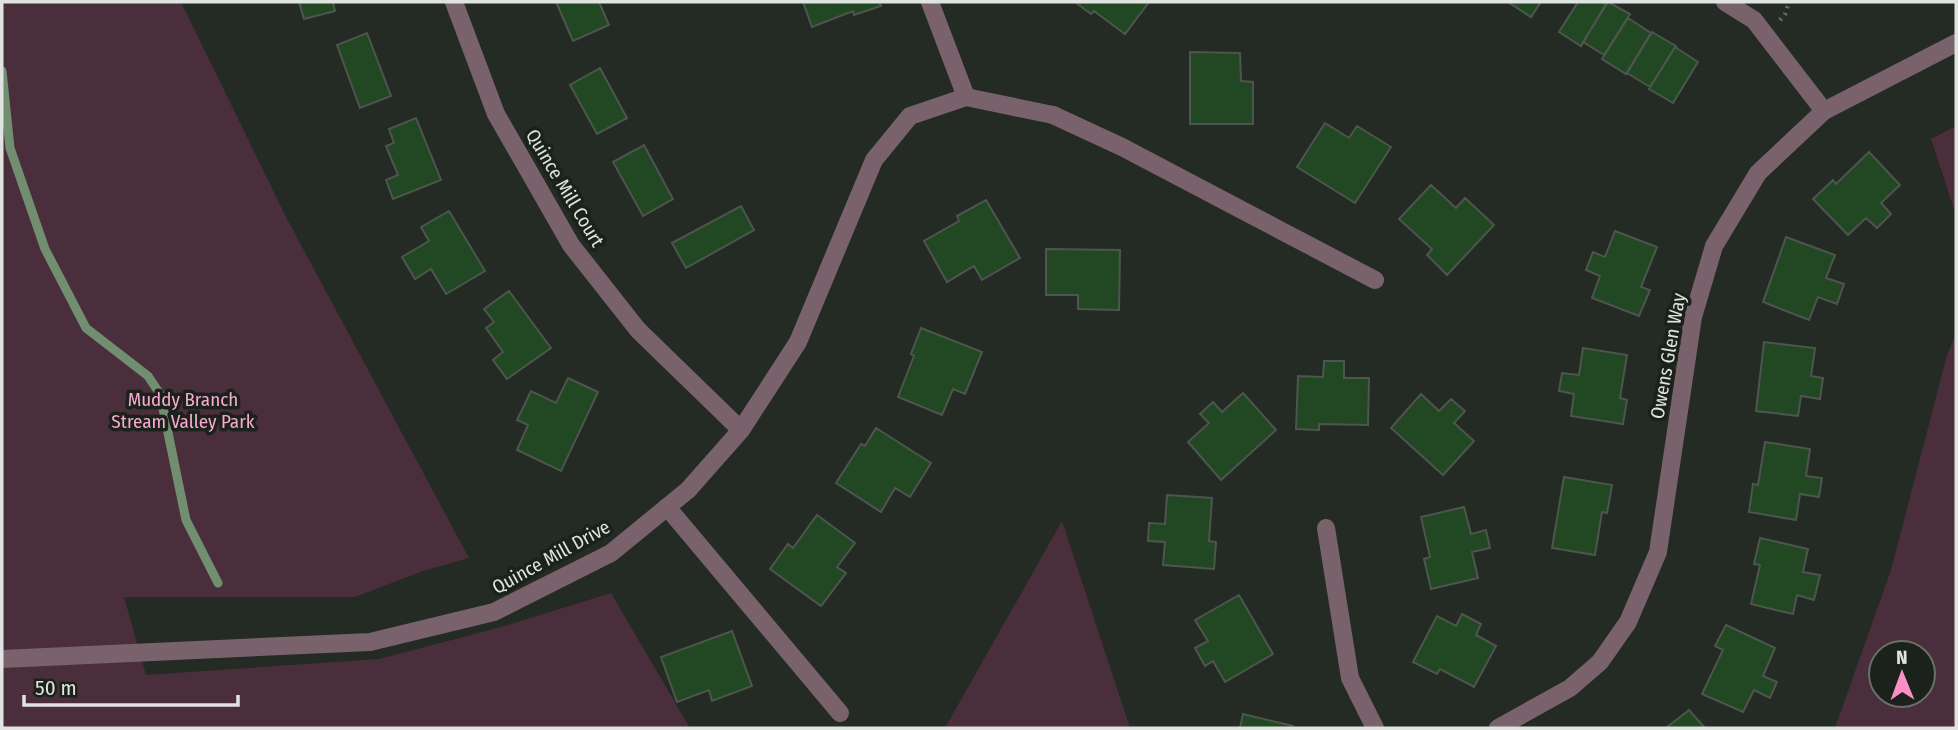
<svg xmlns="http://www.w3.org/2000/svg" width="1958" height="730" viewBox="0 0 1958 730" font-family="'Fira Sans Condensed',sans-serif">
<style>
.green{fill:#4b2e3c;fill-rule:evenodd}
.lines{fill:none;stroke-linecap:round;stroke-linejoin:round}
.stream{stroke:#718e71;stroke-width:9}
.building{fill:#224823;stroke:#4e554e;stroke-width:2}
.path{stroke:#676c67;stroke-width:4.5;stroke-dasharray:2 5;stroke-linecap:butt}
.lane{stroke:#7a626d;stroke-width:18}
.street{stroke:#7a626d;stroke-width:18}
.labels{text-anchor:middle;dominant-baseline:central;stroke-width:7;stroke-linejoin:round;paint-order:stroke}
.street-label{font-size:19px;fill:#e0e4e0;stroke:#1b211b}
.park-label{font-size:19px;fill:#f9a9cf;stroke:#1b211b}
</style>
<rect width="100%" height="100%" fill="#242a24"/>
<path class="green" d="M 2,2 L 181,2 L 286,217 L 469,558 L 423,571 L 355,597 L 124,597 L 146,675 L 379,659 L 505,626 L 611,593 L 690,728 L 2,728 Z
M 1956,126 L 1956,215 L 1931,139 Z
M 1956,334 L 1956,728 L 1835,728 L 1891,570 L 1947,355 ZM 1923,653 L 1923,695 L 1881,695 L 1881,653 Z
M 1062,521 L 1130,728 L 945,728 Z"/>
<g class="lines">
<path class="stream" d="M 2,71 L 10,148 L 45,249 L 86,328 L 148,376 L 160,394 L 186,520 L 218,583"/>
</g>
<path class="building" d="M 299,2 L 333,2 L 335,11 L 304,19 Z
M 556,2 L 599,2 L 609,25 L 573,41 Z
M 803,2 L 879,2 L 881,6 L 854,15 L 853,11 L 812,27 Z
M 1075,2 L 1149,2 L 1125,34 L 1094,11 L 1091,14 Z
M 1508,2 L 1541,2 L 1531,17 Z
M 1578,2 L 1602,2 L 1606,4 L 1581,46 L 1559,32 Z
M 1608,2 L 1630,14 L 1604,55 L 1583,42 Z
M 1628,18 L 1651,33 L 1626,74 L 1602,59 Z
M 1652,32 L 1676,46 L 1650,87 L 1627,73 Z
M 367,33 L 391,96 L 360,108 L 337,45 Z
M 1675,47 L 1698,62 L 1673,103 L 1649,89 Z
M 1190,52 L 1240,53 L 1241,81 L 1253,82 L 1253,124 L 1190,124 Z
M 600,68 L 627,118 L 597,134 L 570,85 Z
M 416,118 L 441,180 L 393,199 L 386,180 L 398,175 L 386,146 L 394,143 L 389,129 Z
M 1325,123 L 1349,138 L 1357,126 L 1391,147 L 1355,203 L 1297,167 Z
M 644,145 L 673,199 L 643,216 L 613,162 Z
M 1869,152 L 1900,185 L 1881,203 L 1891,214 L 1877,228 L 1866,218 L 1848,235 L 1813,199 L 1833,180 L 1836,184 Z
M 1431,185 L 1456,208 L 1465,198 L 1494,225 L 1447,275 L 1427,255 L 1432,249 L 1399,219 Z
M 986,200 L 1020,258 L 982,280 L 974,266 L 947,282 L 924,241 L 959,221 L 957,216 Z
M 741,206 L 754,230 L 686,268 L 672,243 Z
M 449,211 L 485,271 L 446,294 L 431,269 L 415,279 L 402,257 L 429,241 L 421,227 Z
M 1615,231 L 1657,247 L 1641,287 L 1650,290 L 1639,316 L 1592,298 L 1600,276 L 1586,270 L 1593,252 L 1605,257 Z
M 1786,237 L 1835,255 L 1826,278 L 1844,284 L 1837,304 L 1818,297 L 1809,320 L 1763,302 Z
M 1046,249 L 1120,250 L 1119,310 L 1078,309 L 1078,295 L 1046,295 Z
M 509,291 L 551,348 L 507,379 L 493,360 L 503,352 L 486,328 L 494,322 L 484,309 Z
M 921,328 L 982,352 L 965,394 L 953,389 L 942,415 L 898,397 L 914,356 L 911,354 Z
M 1764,342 L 1815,348 L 1811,376 L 1823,378 L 1820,399 L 1801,396 L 1798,416 L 1756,411 Z
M 1583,348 L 1627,355 L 1620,398 L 1627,400 L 1623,424 L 1571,416 L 1574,394 L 1559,391 L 1562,373 L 1579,375 Z
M 1324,361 L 1344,361 L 1344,378 L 1369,378 L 1368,425 L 1319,424 L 1319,430 L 1296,429 L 1298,376 L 1323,377 Z
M 568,378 L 598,392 L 561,471 L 517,450 L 528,425 L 517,420 L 531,391 L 556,403 Z
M 1243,393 L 1276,430 L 1221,480 L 1188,442 L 1209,423 L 1200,414 L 1213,402 L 1222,412 Z
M 1421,394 L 1439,411 L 1451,399 L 1465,411 L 1454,423 L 1474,441 L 1443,475 L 1391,428 Z
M 876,428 L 931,463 L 910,497 L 895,488 L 881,512 L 836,483 L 861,444 L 865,446 Z
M 1765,442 L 1810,449 L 1806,476 L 1822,478 L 1819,497 L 1800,494 L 1796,520 L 1749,512 L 1753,484 L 1758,485 Z
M 1564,477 L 1612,485 L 1607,513 L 1602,512 L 1595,555 L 1552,548 Z
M 1167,495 L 1212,498 L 1209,541 L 1216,542 L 1214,569 L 1163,565 L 1165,542 L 1148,541 L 1149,523 L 1165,524 Z
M 1464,507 L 1471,534 L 1486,530 L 1490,548 L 1472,552 L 1478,578 L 1431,589 L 1424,559 L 1430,557 L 1421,517 Z
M 817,515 L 855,543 L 837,567 L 846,573 L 821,606 L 770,569 L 788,544 L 793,548 Z
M 1760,538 L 1808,549 L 1803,572 L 1820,575 L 1814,600 L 1797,595 L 1793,614 L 1751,604 L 1760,565 L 1754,564 Z
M 1239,595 L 1273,654 L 1225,682 L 1213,661 L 1205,666 L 1195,648 L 1208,641 L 1195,620 Z
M 1462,614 L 1481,624 L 1476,635 L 1496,646 L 1474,687 L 1440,669 L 1437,674 L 1413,662 L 1437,616 L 1456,626 Z
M 1726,625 L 1775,648 L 1763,676 L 1777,682 L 1770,698 L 1754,690 L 1743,712 L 1702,694 L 1723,650 L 1715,646 Z
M 732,631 L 752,686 L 712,701 L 709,690 L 677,702 L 661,657 Z
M 1689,710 L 1705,728 L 1668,728 L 1667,727 Z
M 1243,714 L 1293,726 L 1292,728 L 1240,728 Z"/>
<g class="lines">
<path class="path" d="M 1780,20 L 1785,14 L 1789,2"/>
<path class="lane" d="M 930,2 L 966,97
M 1053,115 L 1122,147 L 1375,280
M 667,507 L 840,713"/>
<path class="street" d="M 454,2 L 496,114 L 571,245 L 638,330 L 741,430
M 1725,2 L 1754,20 L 1824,111
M 1326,528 L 1350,678 L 1375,728
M 2,659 L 370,642 L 494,612 L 611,553 L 688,490 L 741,430 L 798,342 L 874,160 L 910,116 L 966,97 L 1053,115
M 1498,728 L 1570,688 L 1600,662 L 1628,622 L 1658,552 L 1693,317 L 1714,246 L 1758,173 L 1824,111 L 1956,43"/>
</g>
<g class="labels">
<g class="street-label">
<text transform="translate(565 188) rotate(59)">Quince Mill Court</text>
<text transform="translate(1668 356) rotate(-80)">Owens Glen Way</text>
<text transform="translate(551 557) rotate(-29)">Quince Mill Drive</text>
</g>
<g class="park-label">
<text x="183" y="399">Muddy Branch<tspan x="183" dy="22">Stream Valley Park</tspan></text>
</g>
</g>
<rect width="1958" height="730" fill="none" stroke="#e0e4e0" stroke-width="7"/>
<g transform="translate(1902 674) rotate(359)"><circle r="33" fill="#1b211b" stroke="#6a6f6a" stroke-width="2"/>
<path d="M0-5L12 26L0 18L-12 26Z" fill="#fb8fc5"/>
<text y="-10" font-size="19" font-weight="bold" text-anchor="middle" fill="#e0e4e0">N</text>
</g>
<path d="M24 695v10h214v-10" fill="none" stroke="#e0e4e0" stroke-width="3.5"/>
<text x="35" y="695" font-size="21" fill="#e0e4e0" stroke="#1b211b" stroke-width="5" paint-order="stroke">50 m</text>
</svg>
